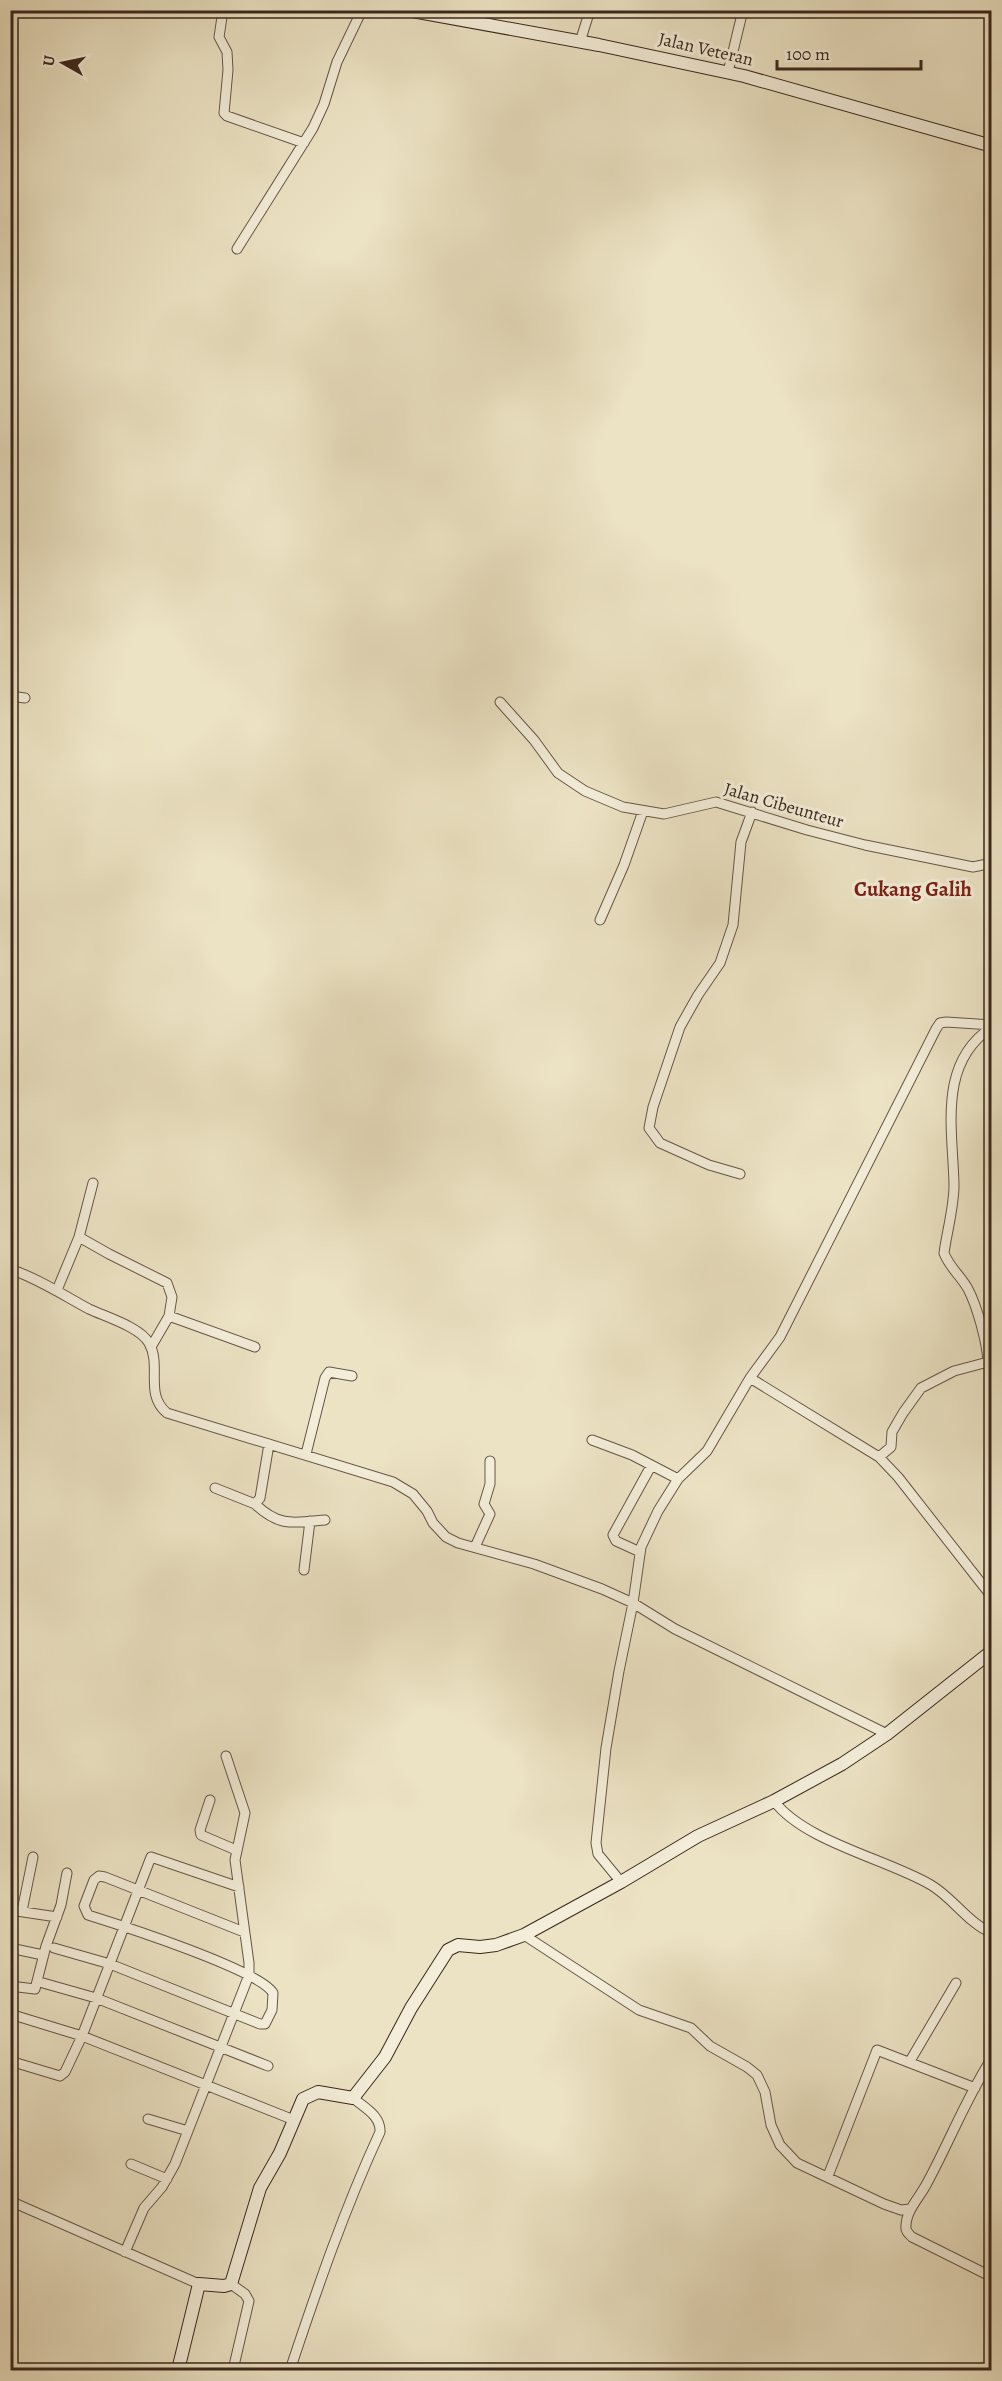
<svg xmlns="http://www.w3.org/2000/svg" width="1002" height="2381" viewBox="0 0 1002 2381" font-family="Alegreya,serif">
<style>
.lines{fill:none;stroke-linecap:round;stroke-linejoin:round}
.street-casing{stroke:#665647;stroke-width:11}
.secondary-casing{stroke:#3a271d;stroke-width:14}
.street{stroke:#f3edd9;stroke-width:9}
.secondary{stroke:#f3edd9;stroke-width:12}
.labels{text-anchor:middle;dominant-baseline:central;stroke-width:6;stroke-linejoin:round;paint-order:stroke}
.street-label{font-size:18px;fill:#3a271d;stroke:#f3edd9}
.quarter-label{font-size:21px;font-weight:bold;fill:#7a1f14;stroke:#f3edd9}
</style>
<rect width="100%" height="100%" fill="#ece3c4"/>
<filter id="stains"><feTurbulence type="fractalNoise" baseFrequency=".00333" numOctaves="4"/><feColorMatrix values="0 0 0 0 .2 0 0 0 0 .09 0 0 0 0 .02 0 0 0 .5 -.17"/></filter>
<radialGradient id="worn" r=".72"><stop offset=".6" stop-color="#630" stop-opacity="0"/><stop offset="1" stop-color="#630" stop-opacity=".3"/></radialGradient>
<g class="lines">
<defs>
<path id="street" d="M 223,10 L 219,37 L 227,52 L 228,70 L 224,113 L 227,116 L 304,143
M 580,42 L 590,10
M 728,72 L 743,10
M 237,249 L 313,128 L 324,104 L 337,62 L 362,10
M 10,696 L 25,698
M 500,702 L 534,740 L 558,773 L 585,791 L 623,807 L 664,814 L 716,802 L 807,830 L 865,845 L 973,867 L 992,863
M 600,920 L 624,865 L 643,811
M 740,1174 L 709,1165 L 660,1143 L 649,1128 L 653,1107 L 680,1027 L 698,995 L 720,963 L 733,925 L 741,842 L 752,812
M 79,1237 L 109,1254 L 167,1283 L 172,1297 L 169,1316
M 10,1269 C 39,1279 63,1295 89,1309 C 106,1317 140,1327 149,1343 C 162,1366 144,1394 167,1413 L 393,1482 L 413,1494 L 427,1511 L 433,1523 L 446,1537 L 458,1543 L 534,1564 L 602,1589 L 633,1603 L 675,1629 L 887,1734
M 57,1290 L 79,1237 L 93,1183
M 151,1347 L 169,1316 L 255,1347
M 988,1362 C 987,1342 977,1306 968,1289 C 961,1276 949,1267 944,1253 C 947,1231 954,1207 954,1185 C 953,1130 937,1063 992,1027
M 750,1378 L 780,1337 L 936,1029 L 940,1023 L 946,1022 L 992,1025
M 992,1425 L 992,1441
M 592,1440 L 632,1455 L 678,1479 L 658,1511 L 641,1547 L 633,1603 L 619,1671 L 606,1748 L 596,1843 L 598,1854 L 621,1882
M 306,1454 L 325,1378 L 329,1372 L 352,1376
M 879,1457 L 898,1477 L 992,1597
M 678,1479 L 707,1451 L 750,1378 L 879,1457 L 891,1447 L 892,1432 L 903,1413 L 921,1388 L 954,1371 L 988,1362 L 992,1378
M 215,1488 L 255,1504 L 260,1498 L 269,1444
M 255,1504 C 279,1527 293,1523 325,1520
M 475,1547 L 490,1514 L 484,1504 L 490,1484 L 490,1461
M 640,1552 L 616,1541 L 613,1535 L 651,1466
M 304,1570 L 310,1521
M 210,1800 L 200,1830 L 201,1835 L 236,1850
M 774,1801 C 805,1842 887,1859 931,1885 C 953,1898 968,1923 992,1933
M 10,1910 L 57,1917
M 22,1911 L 33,1857
M 524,1935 L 639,2010 L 691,2028 L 710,2046 L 747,2067 L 757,2075 L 765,2092 L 771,2125 L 780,2145 L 797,2163 L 884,2204 L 901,2210 L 910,2209
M 10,1948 L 43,1955
M 54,1948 L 110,1964 L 260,2024 L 265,2024 L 272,2010 L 273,1993 C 260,1970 120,1925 88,1915 L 84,1906 L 94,1880 L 99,1876 L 105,1877 L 244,1932
M 43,1983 L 96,1998 L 268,2066
M 10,1986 L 35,1989 L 46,1946 L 61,1905 L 67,1873
M 10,2014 L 82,2036 L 294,2120
M 992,2058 C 966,2098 949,2143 926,2185 C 919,2198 906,2211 906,2226 C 905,2231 909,2234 912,2237 L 992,2277
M 10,2061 L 60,2076 L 65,2072 L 82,2036 L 151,1857 L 239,1887
M 910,2061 L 956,1983
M 148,2119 L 188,2131
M 131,2164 L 167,2179
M 828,2176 L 877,2050 L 975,2088
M 10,2201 L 199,2284
M 125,2252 L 144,2208 L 162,2187 L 175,2164 L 249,1975 L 249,1963 L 235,1860 L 245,1813 L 226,1756
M 231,2284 L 245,2294 L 249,2301 L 233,2370
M 290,2370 C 317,2289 344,2210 380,2132 C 381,2116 365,2108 353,2098"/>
<path id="secondary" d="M 407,10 L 599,45 L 744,76 L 992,146
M 178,2370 L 199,2284 L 224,2286 L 231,2284 L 260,2188 L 280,2153 L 303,2099 L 318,2092 L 353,2098 L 385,2057 L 411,2008 L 448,1950 L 458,1945 L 480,1947 L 496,1945 L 524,1935 L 621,1882 L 698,1836 L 774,1801 L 842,1764 L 887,1734 L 992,1651"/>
</defs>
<use href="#street" class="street-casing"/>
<use href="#secondary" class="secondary-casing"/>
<use href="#street" class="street"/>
<use href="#secondary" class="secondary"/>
</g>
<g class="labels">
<g class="street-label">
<text transform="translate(706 49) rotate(13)">Jalan Veteran</text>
<text transform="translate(784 805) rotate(16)">Jalan Cibeunteur</text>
</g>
<g class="quarter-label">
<text x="913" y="889">Cukang Galih</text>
</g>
</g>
<rect width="1002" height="2381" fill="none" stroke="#ece3c4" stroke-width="36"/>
<rect x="12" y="12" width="978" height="2357" fill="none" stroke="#3a271d" stroke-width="3"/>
<rect x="18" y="18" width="966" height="2345" fill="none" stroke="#3a271d" stroke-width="1.5"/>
<g transform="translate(63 63) rotate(279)" stroke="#f3edd9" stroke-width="4.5" paint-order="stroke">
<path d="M0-4.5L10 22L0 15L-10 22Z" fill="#3a271d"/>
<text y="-9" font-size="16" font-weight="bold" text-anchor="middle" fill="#3a271d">U</text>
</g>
<path d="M777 60v9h144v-9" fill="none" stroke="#3a271d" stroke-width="3"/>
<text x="786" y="60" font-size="18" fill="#3a271d" stroke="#f3edd9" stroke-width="4.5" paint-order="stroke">100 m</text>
<rect width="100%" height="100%" filter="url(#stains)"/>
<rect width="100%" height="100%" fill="url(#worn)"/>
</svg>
